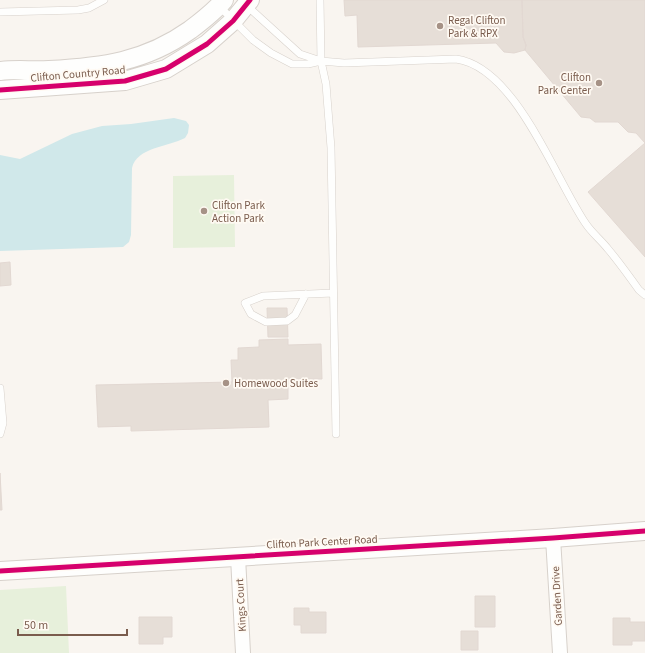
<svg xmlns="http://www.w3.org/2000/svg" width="645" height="653" viewBox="0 0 645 653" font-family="'Source Sans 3',sans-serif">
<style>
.green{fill:#e7f0db}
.water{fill:#d0e8ea}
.building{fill:#e6ded7;stroke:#e2d8d2}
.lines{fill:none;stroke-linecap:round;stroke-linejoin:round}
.service-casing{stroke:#d7d1cb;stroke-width:8}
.minor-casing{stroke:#d7d1cb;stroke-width:16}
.tertiary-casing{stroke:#d7d1cb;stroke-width:20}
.service{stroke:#fefefd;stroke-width:7}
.minor{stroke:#fefefd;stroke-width:14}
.tertiary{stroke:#fefefd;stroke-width:18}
.cycleway-casing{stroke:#fffaf3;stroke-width:8}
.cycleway{stroke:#d6006c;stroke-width:5}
.poi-dot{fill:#a69286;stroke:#fffaf3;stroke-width:1.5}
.labels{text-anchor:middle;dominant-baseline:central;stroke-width:3.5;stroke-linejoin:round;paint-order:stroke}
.poi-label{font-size:11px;fill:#7a5c4d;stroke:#fffaf3;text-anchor:start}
.street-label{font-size:11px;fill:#7a5c4d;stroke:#fffaf3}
</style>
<rect width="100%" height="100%" fill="#f9f5f0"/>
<path class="green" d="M 234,175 L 235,247 L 173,248 L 173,176 Z
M 66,586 L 69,653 L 0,653 L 0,590 Z"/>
<path class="water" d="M 174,118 L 186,121 L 189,125 L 188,133 L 185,138 C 168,147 137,147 132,168 L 131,235 L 129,242 L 123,247 L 0,251 L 0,155 L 20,159 L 72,134 L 102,126 L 131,124 Z"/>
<path class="building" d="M 344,0 L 522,0 L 523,37 L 526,45 L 525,50 L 514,53 L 504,52 L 496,43 L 358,47 L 357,15 L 345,16 Z
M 522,0 L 645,0 L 645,143 L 636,133 L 628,132 L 618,122 L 595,122 L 590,118 L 581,117 L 525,50 L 526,45 L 523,37 Z
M 645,143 L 645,257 L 588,192 Z
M 10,262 L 11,285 L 0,286 L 0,263 Z
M 267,308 L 287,308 L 288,337 L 268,337 Z
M 288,339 L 288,345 L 321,344 L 322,379 L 288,379 L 288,399 L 268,400 L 269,427 L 131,431 L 131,426 L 98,427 L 96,385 L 232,382 L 231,360 L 238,360 L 238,348 L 259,347 L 259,340 Z
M 0,473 L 2,510 L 0,510 Z
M 475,596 L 495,596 L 495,627 L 475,627 Z
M 294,608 L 309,608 L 309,612 L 326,612 L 326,633 L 301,633 L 301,625 L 294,625 Z
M 139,617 L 172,617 L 172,637 L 163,637 L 163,644 L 139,644 Z
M 613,618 L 630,618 L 630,622 L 645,622 L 645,641 L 632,641 L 632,645 L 613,645 Z
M 461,631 L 478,631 L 478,650 L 461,650 Z"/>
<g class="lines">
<defs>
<path id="service" d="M 320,0 L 321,61 L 326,84 L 331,148 L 336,434
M 246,5 L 300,54 L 321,61
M 219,6 L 253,40 L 271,53 L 292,64 L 308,64 L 321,61 L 344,63 L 456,59 C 516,67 555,179 586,224 C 592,233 601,240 608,249 C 619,262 629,276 639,290 L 645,295
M 0,12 L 78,10 L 89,8 L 104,0
M 306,294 L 295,315 L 287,321 L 266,322 L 251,314 L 245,303 L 263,296 L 333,293
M 0,388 L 3,423 L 0,434"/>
<path id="minor" d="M 553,538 L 560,653
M 238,557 L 243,653"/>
<path id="tertiary" d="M 0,71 C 16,69 33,71 49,70 C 102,67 145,62 190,30 C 202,21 214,12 224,0
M 0,90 L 125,81 L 166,69 L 207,44 L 233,21 L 250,0
M 0,571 L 553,538 L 645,531"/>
</defs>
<use href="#service" class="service-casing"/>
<use href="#minor" class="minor-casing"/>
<use href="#tertiary" class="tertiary-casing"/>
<use href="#service" class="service"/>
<use href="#minor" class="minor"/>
<use href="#tertiary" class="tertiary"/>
<defs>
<path id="cycleway" d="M 0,90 L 125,81 L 166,69 L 207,44 L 233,21 L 250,0
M 0,571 L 553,538 L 645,531"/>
</defs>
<use href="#cycleway" class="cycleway-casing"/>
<use href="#cycleway" class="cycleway"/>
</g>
<g class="poi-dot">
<circle cx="440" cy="26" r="4"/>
<circle cx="599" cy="83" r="4"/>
<circle cx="204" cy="211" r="4"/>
<circle cx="226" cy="383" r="4"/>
</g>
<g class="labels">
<g class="poi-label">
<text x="448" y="20">Regal Clifton<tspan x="448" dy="13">Park &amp; RPX</tspan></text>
<text x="591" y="77" text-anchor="end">Clifton<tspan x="591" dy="13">Park Center</tspan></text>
<text x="212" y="205">Clifton Park<tspan x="212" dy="13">Action Park</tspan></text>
<text x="234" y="383">Homewood Suites</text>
</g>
<g class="street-label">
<text transform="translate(78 74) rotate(-5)">Clifton Country Road</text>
<text transform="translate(322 542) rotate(-3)">Clifton Park Center Road</text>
<text transform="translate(557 596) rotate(-93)">Garden Drive</text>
<text transform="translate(241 605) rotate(-93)">Kings Court</text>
</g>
</g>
<path d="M18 629v6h109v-6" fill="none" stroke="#7a5c4d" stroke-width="2"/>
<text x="24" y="629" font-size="12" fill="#7a5c4d" stroke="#fffaf3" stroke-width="3" paint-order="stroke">50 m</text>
</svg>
